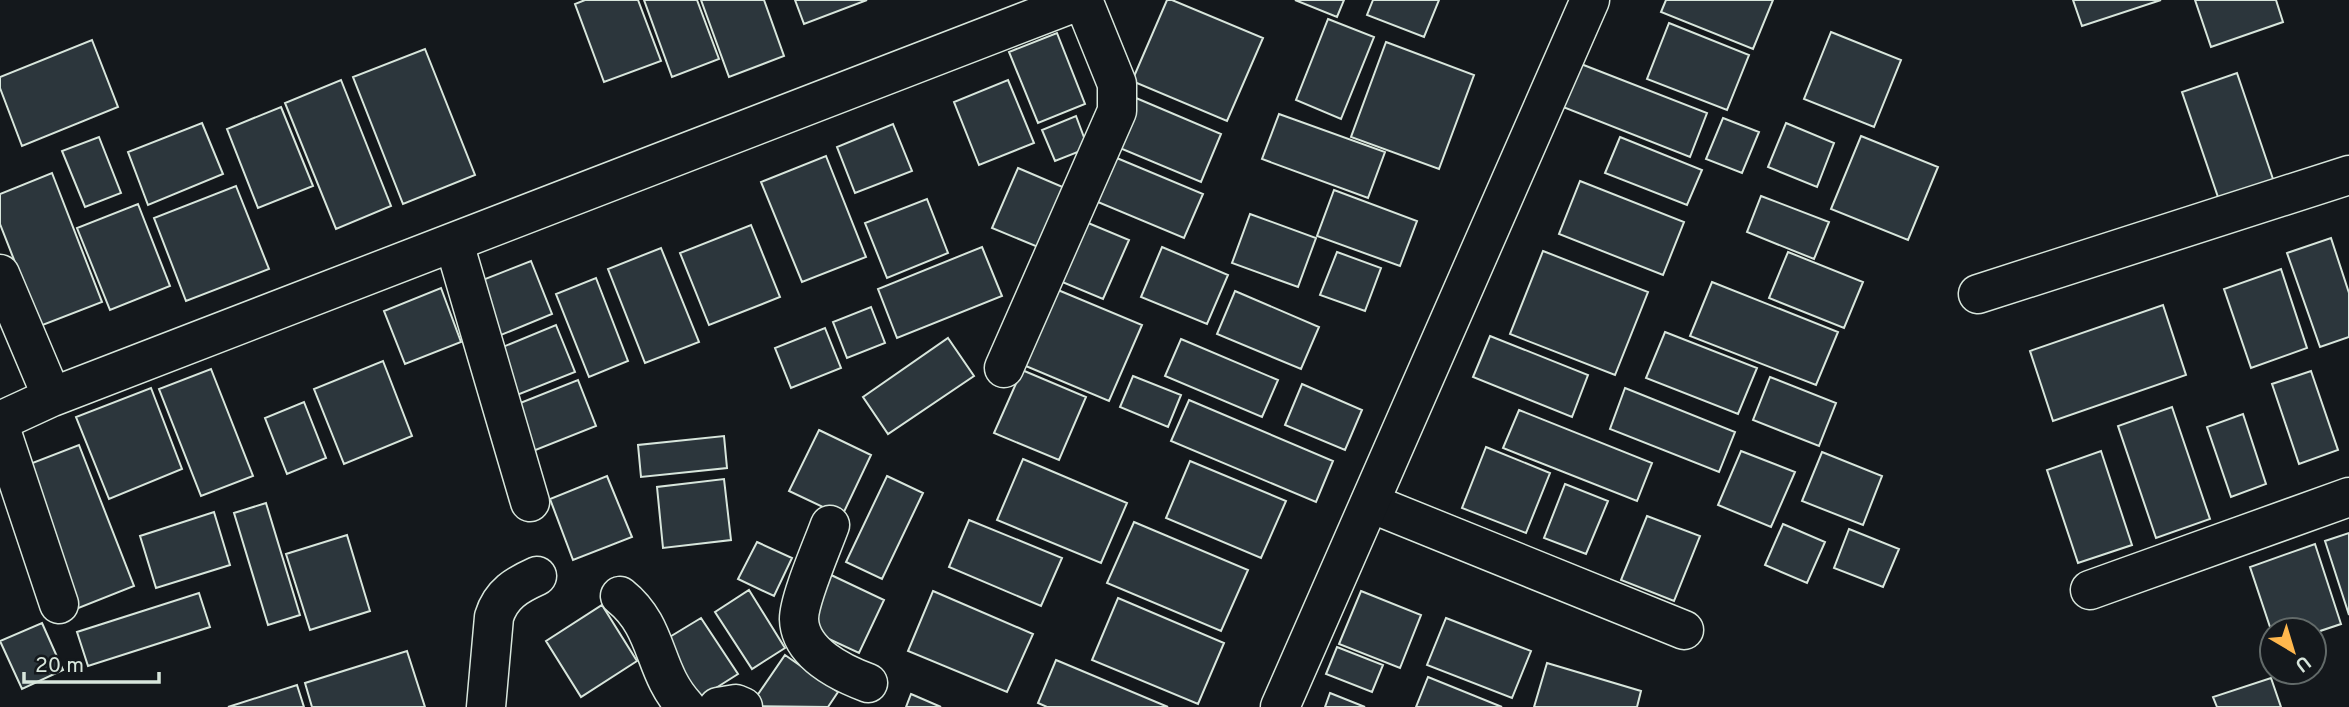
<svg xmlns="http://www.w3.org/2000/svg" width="2349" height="707" viewBox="0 0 2349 707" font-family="Overpass,sans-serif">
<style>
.building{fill:#2c363c;stroke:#d8e6dc;stroke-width:2}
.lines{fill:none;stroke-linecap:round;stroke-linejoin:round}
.minor-casing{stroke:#d8e6dc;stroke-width:41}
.major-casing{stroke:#d8e6dc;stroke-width:41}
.minor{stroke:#14181c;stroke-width:38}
.major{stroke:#14181c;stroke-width:38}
</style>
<rect width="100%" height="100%" fill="#14181c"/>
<path class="building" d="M 585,0 L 638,0 L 661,61 L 604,82 L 575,4 Z
M 644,0 L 697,0 L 719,59 L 672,77 Z
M 701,0 L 764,0 L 784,56 L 729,77 Z
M 795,0 L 867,0 L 804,24 Z
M 1167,0 L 1172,0 L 1263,38 L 1227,121 L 1132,81 Z
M 1295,0 L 1344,0 L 1337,17 Z
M 1373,0 L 1439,0 L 1424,37 L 1367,15 Z
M 1666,0 L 1773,0 L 1753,49 L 1661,12 Z
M 2073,0 L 2161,0 L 2082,26 Z
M 2195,0 L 2276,0 L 2283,22 L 2211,47 Z
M 1328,19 L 1374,37 L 1341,119 L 1296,100 Z
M 1669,23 L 1749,55 L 1727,110 L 1647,79 Z
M 1831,32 L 1901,60 L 1874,127 L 1804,99 Z
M 1057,33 L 1085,104 L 1038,123 L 1009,52 Z
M 92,40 L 118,107 L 22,146 L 0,88 L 0,77 Z
M 1386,42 L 1474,75 L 1439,169 L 1351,137 Z
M 425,49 L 475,175 L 403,204 L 353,77 Z
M 1581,64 L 1707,113 L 1690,157 L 1563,107 Z
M 2237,73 L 2274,182 L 2219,200 L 2182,92 Z
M 341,80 L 391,206 L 336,229 L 285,103 Z
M 1008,80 L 1034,143 L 979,165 L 954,102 Z
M 1136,98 L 1221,134 L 1201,182 L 1115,146 Z
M 281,107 L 313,186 L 258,208 L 227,129 Z
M 1279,114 L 1385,152 L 1368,198 L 1262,159 Z
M 1076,116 L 1088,148 L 1055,161 L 1042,130 Z
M 1723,118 L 1759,132 L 1742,173 L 1706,159 Z
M 202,123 L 223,174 L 148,205 L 128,152 Z
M 1786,123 L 1834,143 L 1817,187 L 1768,167 Z
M 893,124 L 912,171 L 855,193 L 837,147 Z
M 1861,136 L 1938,167 L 1908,240 L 1831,209 Z
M 99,137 L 121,193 L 85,207 L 62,151 Z
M 1620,137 L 1702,170 L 1687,205 L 1605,173 Z
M 826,156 L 866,257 L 802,282 L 761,182 Z
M 1112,156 L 1203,194 L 1184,238 L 1093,200 Z
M 1018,168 L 1065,188 L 1038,247 L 992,228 Z
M 52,173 L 102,302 L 40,326 L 0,224 L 0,194 Z
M 1580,181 L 1684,222 L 1663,275 L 1559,234 Z
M 236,186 L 269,269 L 186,301 L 154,218 Z
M 1334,190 L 1417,221 L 1400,266 L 1317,236 Z
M 1761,196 L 1829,222 L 1814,259 L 1747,232 Z
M 927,199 L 948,253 L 887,278 L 865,223 Z
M 138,204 L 170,286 L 110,310 L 77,228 Z
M 1250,214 L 1316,238 L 1298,287 L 1232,263 Z
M 1081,220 L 1129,240 L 1103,299 L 1055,279 Z
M 751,225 L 780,297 L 709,325 L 680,253 Z
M 2331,238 L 2349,293 L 2349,337 L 2320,347 L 2287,253 Z
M 982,247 L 1002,296 L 897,338 L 878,289 Z
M 1162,247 L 1228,275 L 1207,324 L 1141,297 Z
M 661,248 L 699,342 L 645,363 L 608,269 Z
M 1543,251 L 1648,292 L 1615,375 L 1510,334 Z
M 1337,252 L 1381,268 L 1365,311 L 1320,295 Z
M 1788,252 L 1863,282 L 1844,328 L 1769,298 Z
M 531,261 L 552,314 L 496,337 L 475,283 Z
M 2281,269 L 2307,348 L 2251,368 L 2224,289 Z
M 596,278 L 628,361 L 589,377 L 556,294 Z
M 1712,282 L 1838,332 L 1816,385 L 1690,336 Z
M 1046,285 L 1142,325 L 1109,401 L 1014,361 Z
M 441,288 L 461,342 L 405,364 L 384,311 Z
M 1235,291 L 1319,327 L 1301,369 L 1217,334 Z
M 2163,305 L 2186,375 L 2053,421 L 2030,351 Z
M 871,307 L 885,343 L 847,358 L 833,322 Z
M 556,325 L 575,372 L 512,397 L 493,351 Z
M 825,328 L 841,368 L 791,388 L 775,348 Z
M 1665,332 L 1757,368 L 1738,414 L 1646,378 Z
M 1490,336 L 1588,375 L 1572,417 L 1473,377 Z
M 948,338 L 974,376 L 888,434 L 863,397 Z
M 1181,339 L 1278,380 L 1262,417 L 1165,376 Z
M 383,361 L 412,436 L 344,464 L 314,389 Z
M 211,369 L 253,476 L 201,496 L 159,389 Z
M 1022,370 L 1086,397 L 1059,460 L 994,433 Z
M 2311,371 L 2338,450 L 2299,464 L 2272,384 Z
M 1133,376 L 1181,395 L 1168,427 L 1120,407 Z
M 1770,377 L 1836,403 L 1819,446 L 1753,420 Z
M 578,380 L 596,426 L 523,455 L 505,409 Z
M 1302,384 L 1362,410 L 1345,450 L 1285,425 Z
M 151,388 L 182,469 L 109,499 L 76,417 Z
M 1625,388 L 1735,432 L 1719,472 L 1610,429 Z
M 1189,400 L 1333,461 L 1316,502 L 1171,441 Z
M 304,402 L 326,458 L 287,474 L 265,418 Z
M 2172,407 L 2210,519 L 2156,538 L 2118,426 Z
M 1519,410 L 1652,463 L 1637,501 L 1503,448 Z
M 2243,414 L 2266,484 L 2231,497 L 2207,427 Z
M 819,430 L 871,455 L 842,516 L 789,491 Z
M 724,436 L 727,468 L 641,477 L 638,445 Z
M 79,445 L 134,586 L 76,609 L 22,467 Z
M 1486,447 L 1550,473 L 1526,533 L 1462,508 Z
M 1741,451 L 1795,472 L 1771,527 L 1718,505 Z
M 2101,451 L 2132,545 L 2078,563 L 2047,470 Z
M 1822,452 L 1882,476 L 1863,525 L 1802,501 Z
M 1023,459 L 1127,503 L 1101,563 L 997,520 Z
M 1190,461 L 1286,501 L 1261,558 L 1166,518 Z
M 607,476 L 632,537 L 573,560 L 550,499 Z
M 887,476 L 923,493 L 882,579 L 846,562 Z
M 724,479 L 731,540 L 663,548 L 657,487 Z
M 1565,484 L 1608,501 L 1586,554 L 1544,538 Z
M 266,503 L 300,615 L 268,625 L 234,513 Z
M 214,512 L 230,565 L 156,588 L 140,536 Z
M 1647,516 L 1700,536 L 1674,601 L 1621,580 Z
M 969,520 L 1062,558 L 1041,606 L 949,567 Z
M 1134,522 L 1248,570 L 1221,631 L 1107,583 Z
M 1783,524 L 1825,542 L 1807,583 L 1765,565 Z
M 1849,529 L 1899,549 L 1883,587 L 1834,568 Z
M 2349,533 L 2349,615 L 2325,541 Z
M 347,535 L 370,611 L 310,630 L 286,554 Z
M 757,542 L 792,558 L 774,596 L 738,579 Z
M 2315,544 L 2341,624 L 2314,633 L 2314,630 L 2272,630 L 2272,633 L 2250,567 Z
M 829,574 L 884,600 L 859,653 L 803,627 Z
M 749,590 L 785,648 L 752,669 L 715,612 Z
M 933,591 L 1033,634 L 1007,692 L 908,651 Z
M 1361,591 L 1421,615 L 1400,668 L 1339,644 Z
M 199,593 L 210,627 L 88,666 L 77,632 Z
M 1118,598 L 1224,643 L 1198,704 L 1092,660 Z
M 602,605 L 637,661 L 581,697 L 546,641 Z
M 701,618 L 738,674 L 700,698 L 663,641 Z
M 1446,618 L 1531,651 L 1512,698 L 1427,665 Z
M 42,623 L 63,670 L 22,689 L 0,641 Z
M 1337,647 L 1383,665 L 1372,692 L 1326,674 Z
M 407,651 L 425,707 L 312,707 L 305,683 Z
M 785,655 L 838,692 L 828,707 L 750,706 Z
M 1056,660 L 1168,707 L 1047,707 L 1038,703 Z
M 1547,663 L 1641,691 L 1637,707 L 1534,707 Z
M 1428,677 L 1502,707 L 1416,707 Z
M 2271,678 L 2281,707 L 2217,707 L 2213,697 Z
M 297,685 L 304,707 L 228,707 Z
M 1330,693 L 1365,707 L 1325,707 Z
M 911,694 L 941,707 L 906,707 Z"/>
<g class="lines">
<defs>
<path id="minor" d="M 454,243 L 530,502
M 0,274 L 52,397
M 1978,294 L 2349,175
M 1004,368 L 1117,111 L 1117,84 L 1083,0
M 0,421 L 52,397 L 1081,0
M 0,427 L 59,604
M 1370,503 L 1684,630
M 830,525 C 822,547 799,599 799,619 C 800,653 841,673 868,683
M 2090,590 L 2349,497
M 620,596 C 660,628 652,671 686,707
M 486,707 L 494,617 C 501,594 517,585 537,576
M 718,707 L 736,704 L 743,707"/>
<path id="major" d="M 1280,707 L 1590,0"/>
</defs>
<use href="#minor" class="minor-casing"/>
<use href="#major" class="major-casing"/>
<use href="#minor" class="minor"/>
<use href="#major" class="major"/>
</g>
<g transform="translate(2293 651) rotate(142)"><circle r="33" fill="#14181c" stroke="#626a69" stroke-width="2"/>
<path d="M0-5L12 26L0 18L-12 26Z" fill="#ffb74d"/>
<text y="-10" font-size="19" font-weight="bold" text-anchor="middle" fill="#d8e6dc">U</text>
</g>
<path d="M24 672v10h135v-10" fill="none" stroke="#d8e6dc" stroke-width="3.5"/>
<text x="35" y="672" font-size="21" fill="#d8e6dc" stroke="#14181c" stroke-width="5" paint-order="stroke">20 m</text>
</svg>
